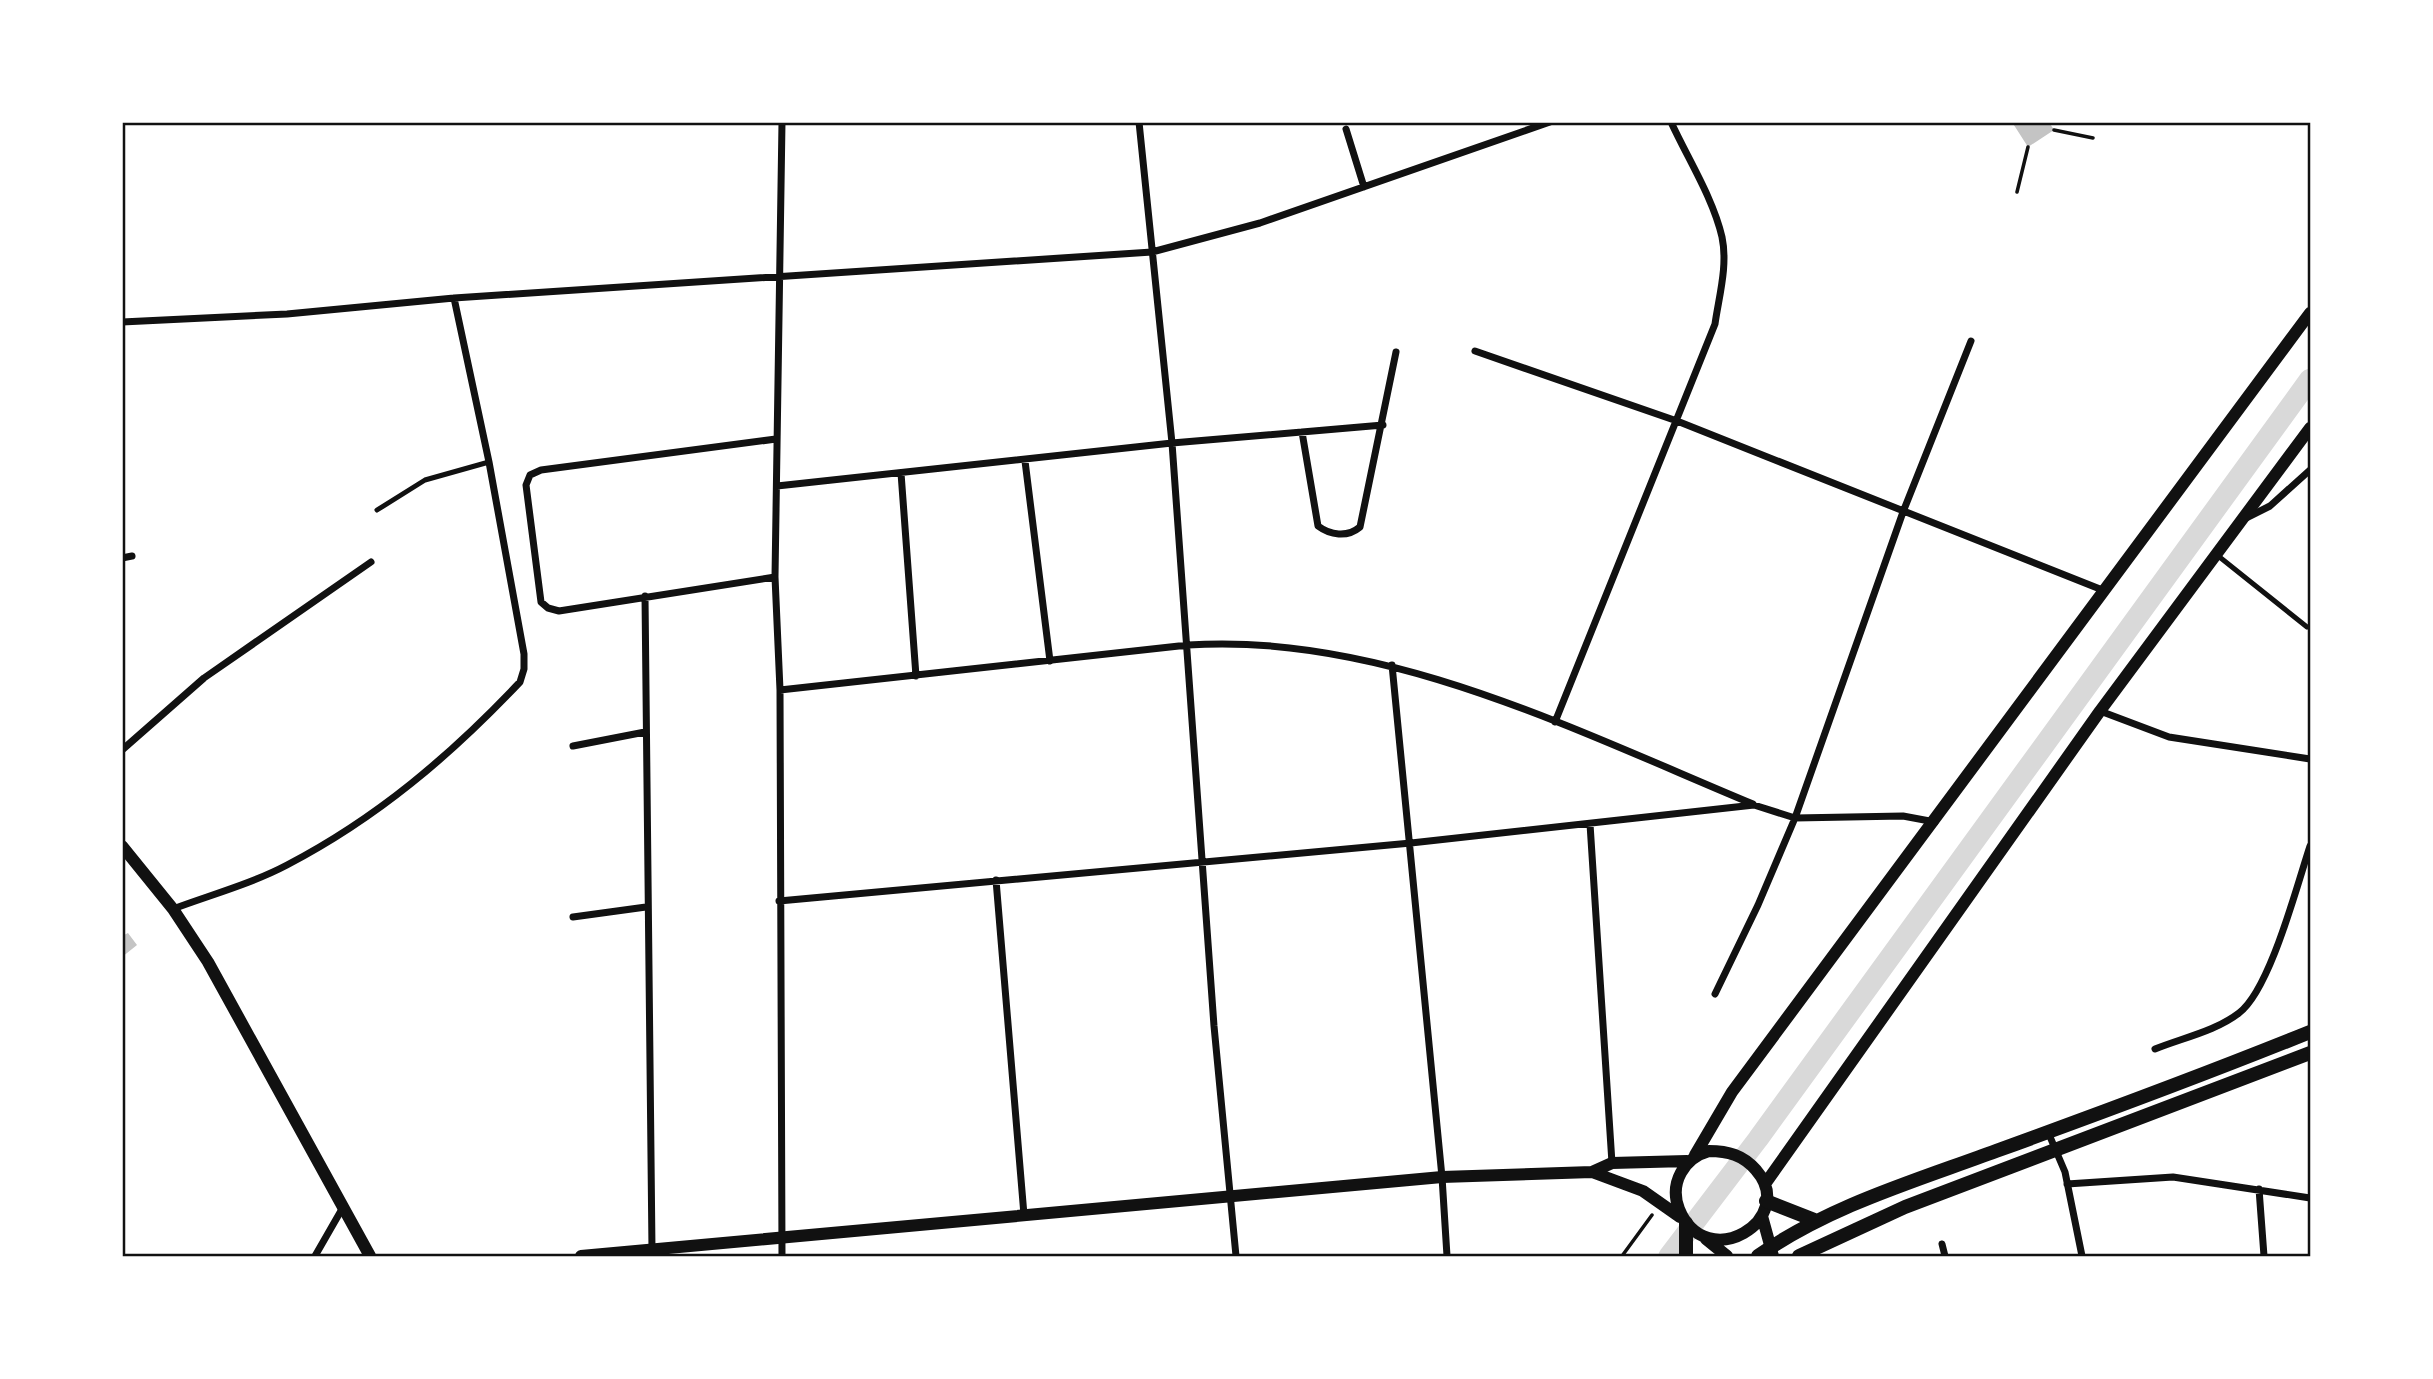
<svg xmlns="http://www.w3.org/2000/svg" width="2433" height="1379" viewBox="0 0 2433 1379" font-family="'Playfair Display',serif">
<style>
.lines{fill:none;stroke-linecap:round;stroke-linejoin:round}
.canal{stroke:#d9d9d9;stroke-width:21}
.building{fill:#c4c4c4}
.path{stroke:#111;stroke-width:3.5}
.service{stroke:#111;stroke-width:5}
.minor{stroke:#111;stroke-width:7}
.tertiary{stroke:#111;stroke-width:12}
.secondary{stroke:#111;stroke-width:14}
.neatline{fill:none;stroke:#111;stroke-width:2.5}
</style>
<rect width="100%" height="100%" fill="#fff"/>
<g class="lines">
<path class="canal" d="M 1669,1256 L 1758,1139 L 2310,379"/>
</g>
<path class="building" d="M 2012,122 L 2049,122 L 2054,130 L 2028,147 Z
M 128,933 L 137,945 L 122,957 L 122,936 Z"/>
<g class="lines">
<path class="path" d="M 2054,130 L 2093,138
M 2017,192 L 2028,147
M 1622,1256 L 1652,1215"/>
<path class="service" d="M 377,510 L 425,480 L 489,462
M 2217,555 L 2307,627"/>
<path class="minor" d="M 1139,122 L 1172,443 L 1214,1026 L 1236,1256
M 1346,129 L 1364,187
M 122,322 L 287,314 L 454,298 L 1152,252 L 1260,223 L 1550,122
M 1475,351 L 1677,421 L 2105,591
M 1302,432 L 1318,526 C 1330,535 1347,538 1360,527 L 1396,352
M 1025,461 L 1050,661
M 901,473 L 916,676
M 777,486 L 1172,443 L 1383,425
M 2248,517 L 2270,506 L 2310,470
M 122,558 L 132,556
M 775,577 L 559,611 L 548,608 L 541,602 L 526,485 L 530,475 L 541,470 L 776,439
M 645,596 L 652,1250
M 1392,665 L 1442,1177 L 1447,1256
M 780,690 L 1188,645 C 1382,632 1577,731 1753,804
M 2100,711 L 2169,737 L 2310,759
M 1555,722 L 1715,324 C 1719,296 1728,266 1722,237 C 1713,198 1688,159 1671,122
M 573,746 L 645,732
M 122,750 L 204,678 L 371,562
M 1590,824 L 1612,1163
M 996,880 L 1024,1215
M 779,901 L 1411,843 L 1754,805 L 1795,818 L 1903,816 L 1935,822
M 173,909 C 210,895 251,884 287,865 C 377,818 450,756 520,682 L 524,669 L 524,654 L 489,462 L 454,298
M 573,917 L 646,907
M 1715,994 L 1758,905 L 1795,818 L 1903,512 L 1971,341
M 2155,1049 C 2182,1038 2216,1031 2239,1013 C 2270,990 2297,885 2310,846
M 2048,1132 L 2065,1172 L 2082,1256
M 2067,1184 L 2173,1177 L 2310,1198
M 2259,1189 L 2264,1256
M 1942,1244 L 1945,1256
M 315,1256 L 342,1209
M 782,1256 L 780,690 L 775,577 L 782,122"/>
<path class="tertiary" d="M 122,846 L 173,909 L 208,962 L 370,1256
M 1709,1151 C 1728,1151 1743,1155 1756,1170 C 1799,1219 1706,1276 1679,1209 C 1669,1183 1684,1158 1709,1151 Z
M 1695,1155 L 1732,1092 L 2310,313
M 1592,1172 L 1643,1191 L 1680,1217
M 1765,1184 L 2100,711 L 2310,428
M 1762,1216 L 1773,1256
M 1706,1239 L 1727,1256
M 581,1256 L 1442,1177 L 1592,1172 L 1612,1163 L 1687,1161"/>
<path class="secondary" d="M 1766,1201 L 1817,1221
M 1686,1223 L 1686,1256
M 1758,1256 C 1829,1206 1915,1181 1996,1151 C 2101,1113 2206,1074 2310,1032
M 1799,1256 L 1905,1207 L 2310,1053"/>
</g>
<rect width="2433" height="1379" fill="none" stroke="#ffffff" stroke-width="248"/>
<rect x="124" y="124" width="2185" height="1131" class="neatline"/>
</svg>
